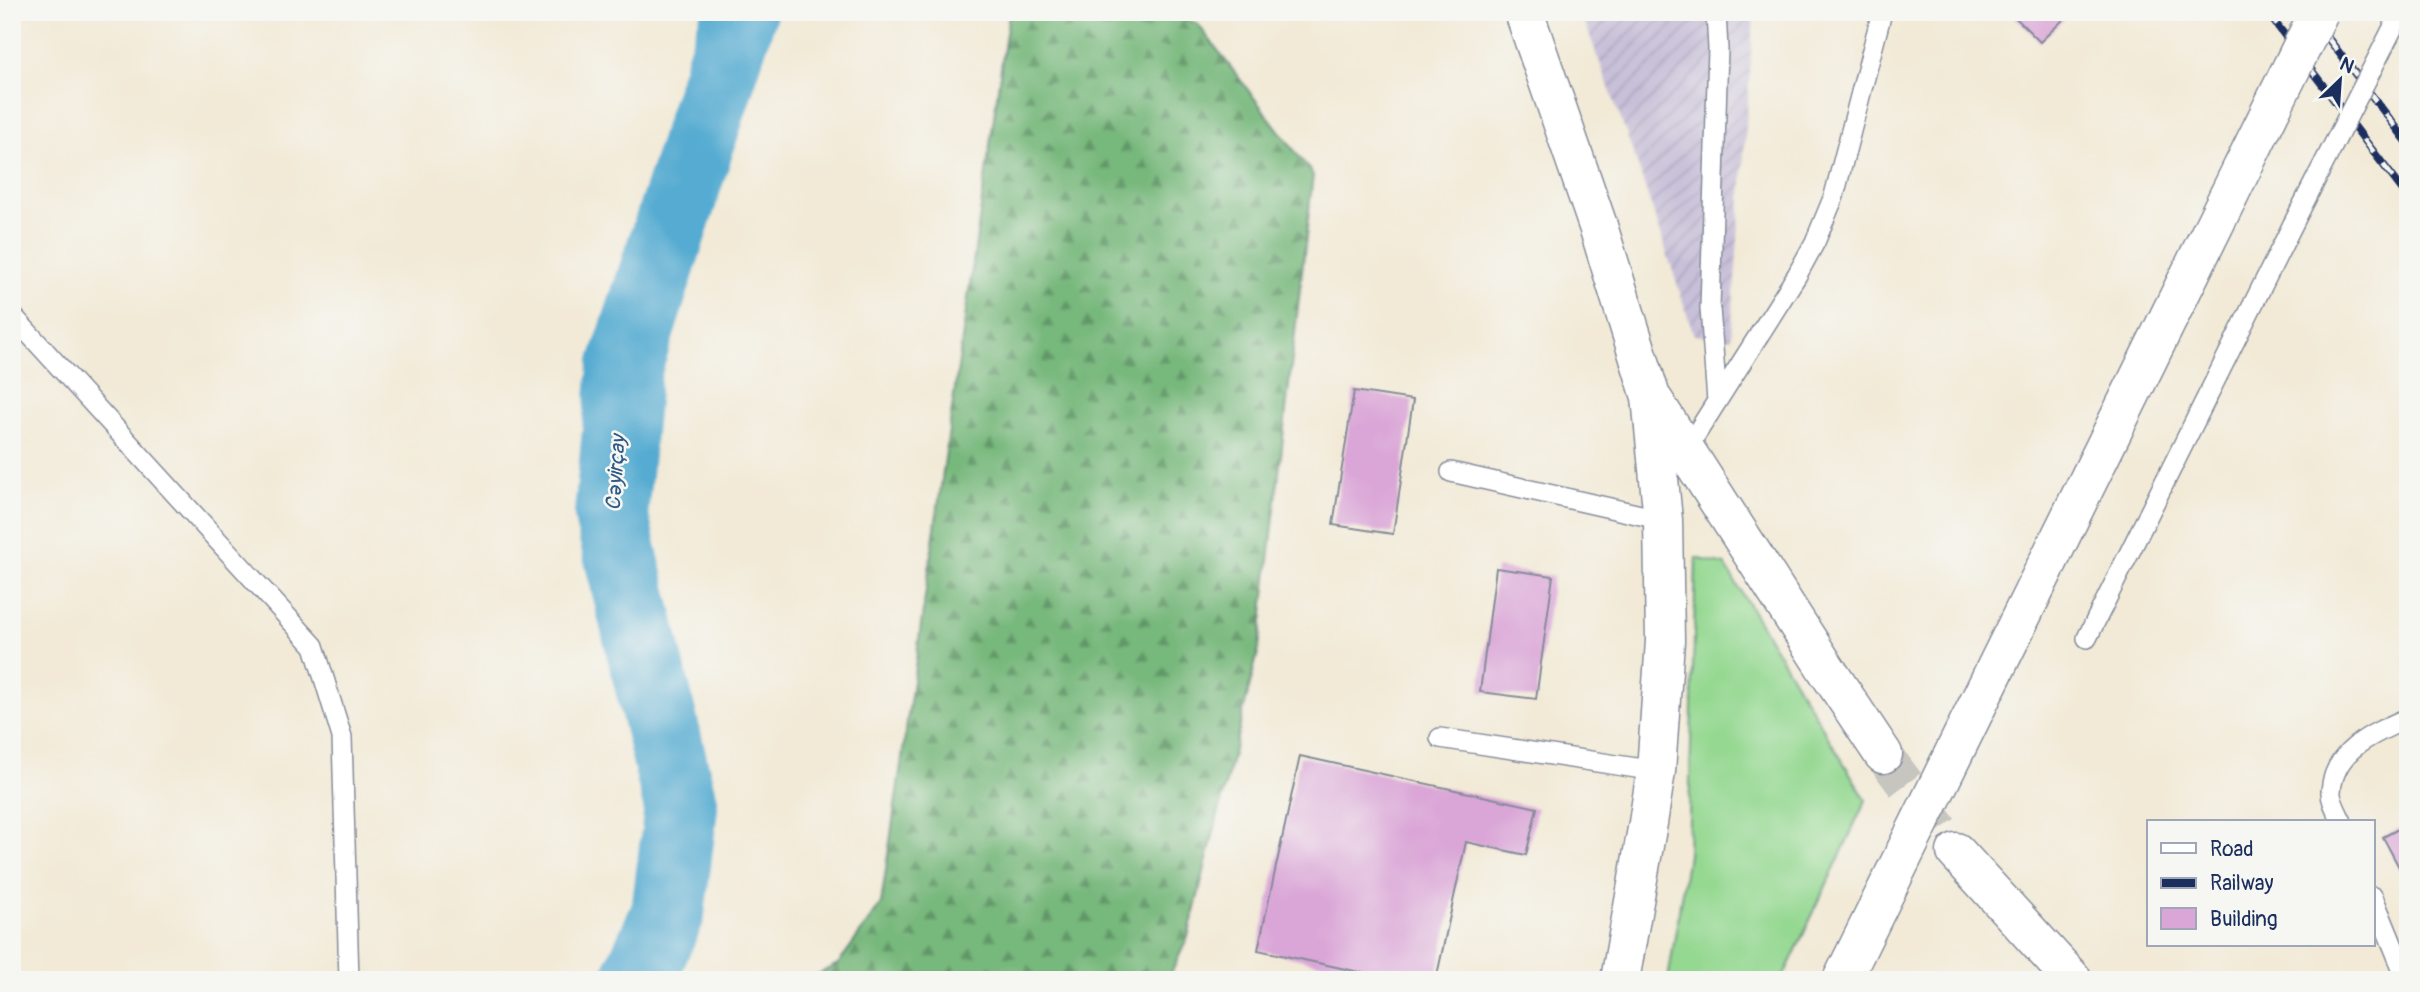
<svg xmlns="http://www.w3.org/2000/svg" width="2420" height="992" viewBox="0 0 2420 992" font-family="Pangolin,sans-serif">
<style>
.industrial{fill:url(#industrial-furrows)}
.grass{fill:#94d891;stroke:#588478;stroke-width:2}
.forest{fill:url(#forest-firs);stroke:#49746c;stroke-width:2}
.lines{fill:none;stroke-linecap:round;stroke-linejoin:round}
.river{stroke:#54abd1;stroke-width:74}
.building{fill:#daa5d7}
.secondary-tunnel{stroke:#c7c5bf;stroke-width:38;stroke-dasharray:38 19;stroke-linecap:butt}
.service-casing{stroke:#868c9a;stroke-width:22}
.secondary-casing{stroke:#868c9a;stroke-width:41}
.primary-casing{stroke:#868c9a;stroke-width:41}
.service{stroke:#fff;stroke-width:19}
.secondary{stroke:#fff;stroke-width:38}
.primary{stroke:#fff;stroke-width:38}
.rail-casing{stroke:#1b2f5e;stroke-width:8}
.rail{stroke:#f6f6f2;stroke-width:5;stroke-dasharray:16;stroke-linecap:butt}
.service-bridge-casing{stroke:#868c9a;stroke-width:22;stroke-linecap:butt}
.primary-bridge-casing{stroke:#868c9a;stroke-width:41;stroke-linecap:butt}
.service-bridge{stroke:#fff;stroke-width:19}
.primary-bridge{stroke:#fff;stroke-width:38}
.labels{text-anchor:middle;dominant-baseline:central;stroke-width:5;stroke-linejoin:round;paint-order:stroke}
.water-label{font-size:21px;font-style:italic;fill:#2f5a86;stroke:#f6f6f2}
</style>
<defs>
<pattern id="industrial-furrows" width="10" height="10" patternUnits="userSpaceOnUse" patternTransform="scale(1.75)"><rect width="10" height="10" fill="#c8bfd8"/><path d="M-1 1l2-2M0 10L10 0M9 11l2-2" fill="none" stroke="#aba4bc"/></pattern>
<pattern id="forest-firs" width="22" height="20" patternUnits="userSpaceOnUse" patternTransform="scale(1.75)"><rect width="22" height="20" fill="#77b87b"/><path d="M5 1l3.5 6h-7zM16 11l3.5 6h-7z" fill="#619668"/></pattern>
</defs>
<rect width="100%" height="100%" fill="#f6f6f2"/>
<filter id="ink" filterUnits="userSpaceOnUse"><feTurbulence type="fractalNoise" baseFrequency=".0143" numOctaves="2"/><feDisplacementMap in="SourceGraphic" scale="14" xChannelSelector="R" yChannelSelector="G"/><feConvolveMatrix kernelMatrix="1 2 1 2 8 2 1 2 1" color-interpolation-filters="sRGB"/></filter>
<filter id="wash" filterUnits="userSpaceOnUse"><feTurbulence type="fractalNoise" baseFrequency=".00686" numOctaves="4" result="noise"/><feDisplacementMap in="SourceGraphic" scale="28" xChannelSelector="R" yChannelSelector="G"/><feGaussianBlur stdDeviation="1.57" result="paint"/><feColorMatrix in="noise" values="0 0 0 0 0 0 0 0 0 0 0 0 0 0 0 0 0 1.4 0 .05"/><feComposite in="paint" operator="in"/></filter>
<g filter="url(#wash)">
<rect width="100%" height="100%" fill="#f2ead7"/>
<path class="industrial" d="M 1581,12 L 1754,12 L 1731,338 L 1694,335 L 1637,163 Z"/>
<path class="grass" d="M 1696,558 L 1725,565 L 1866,800 L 1782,980 L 1668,980 L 1688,854 Z"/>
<path class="forest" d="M 1009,12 L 1159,12 L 1197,23 L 1313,175 L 1259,648 L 1188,937 L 1168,980 L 807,980 L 838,964 L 881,904 Z"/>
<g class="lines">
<path class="river" d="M 638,980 L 668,913 L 681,807 L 611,515 L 625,368 L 740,12"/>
</g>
<g id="blocks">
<path class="building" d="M 2010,12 L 2059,12 L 2065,18 L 2040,42 Z
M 1354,391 L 1413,400 L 1393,534 L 1333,525 Z
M 1496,568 L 1553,576 L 1536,699 L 1480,692 Z
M 1300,756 L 1537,808 L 1526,855 L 1466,842 L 1436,980 L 1396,980 L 1258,950 Z
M 2408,824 L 2408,884 L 2383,837 Z"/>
</g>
</g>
<g filter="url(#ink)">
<use href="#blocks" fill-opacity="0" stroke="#868c9a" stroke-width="2"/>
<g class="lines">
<path class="secondary-tunnel" d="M 1883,754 L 1956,852"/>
<defs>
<path id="service" d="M 1716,12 L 1718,49 L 1710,308 L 1717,401
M 12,315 L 314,646 L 342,737 L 349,980
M 1686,450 L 1797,275 L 1815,242 L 1834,196 L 1882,12
M 1451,472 L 1663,520
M 2087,638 L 2293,224
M 1440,738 L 1656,771
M 2342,822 C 2338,813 2330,800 2331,791 C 2334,749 2374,733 2408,718
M 2373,897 L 2407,980"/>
<path id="secondary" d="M 1524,12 L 1598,226 L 1651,397 L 1663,520 L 1665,641 L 1656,771 L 1648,823 L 1620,980
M 1654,401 L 1825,667 L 1883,754
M 1956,852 L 2073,980"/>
<path id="primary" d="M 1842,980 L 2228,197"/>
</defs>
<use href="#service" class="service-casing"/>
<use href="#secondary" class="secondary-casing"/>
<use href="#primary" class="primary-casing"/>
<use href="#service" class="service"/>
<use href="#secondary" class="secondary"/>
<use href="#primary" class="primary"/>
<defs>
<path id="rail" d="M 2267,12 L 2408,197
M 2308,12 L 2408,143"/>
</defs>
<use href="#rail" class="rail-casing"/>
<use href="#rail" class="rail"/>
<defs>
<path id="service-bridge" d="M 2293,224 L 2401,12"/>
<path id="primary-bridge" d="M 2228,197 L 2319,12"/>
</defs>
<use href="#service-bridge" class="service-bridge-casing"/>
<use href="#primary-bridge" class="primary-bridge-casing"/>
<use href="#service-bridge" class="service-bridge"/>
<use href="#primary-bridge" class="primary-bridge"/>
</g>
</g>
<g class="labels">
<g class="water-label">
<text transform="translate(616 473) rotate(-86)">Cəyirçay</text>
</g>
</g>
<rect width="2420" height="992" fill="none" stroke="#f6f6f2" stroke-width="42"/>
<rect x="2147" y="820" width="228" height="126" fill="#f6f6f2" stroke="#9ea6b7" stroke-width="2"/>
<rect x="2161" y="843" width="35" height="10" fill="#ffffff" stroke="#9ea6b7" stroke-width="2"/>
<text x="2210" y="856" font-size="21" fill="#1b2f5e">Road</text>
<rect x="2161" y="878" width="35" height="10" fill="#1b2f5e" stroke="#9ea6b7" stroke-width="2"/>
<text x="2210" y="890" font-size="21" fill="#1b2f5e">Railway</text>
<rect x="2161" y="908" width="35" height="21" fill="#daa5d7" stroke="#9ea6b7" stroke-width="2"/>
<text x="2210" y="926" font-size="21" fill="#1b2f5e">Building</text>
<g transform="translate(2340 80) rotate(25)" stroke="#f6f6f2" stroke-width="5" paint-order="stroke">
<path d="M0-5L12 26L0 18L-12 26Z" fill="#1b2f5e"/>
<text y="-10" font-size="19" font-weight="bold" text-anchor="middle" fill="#1b2f5e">N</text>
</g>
</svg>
